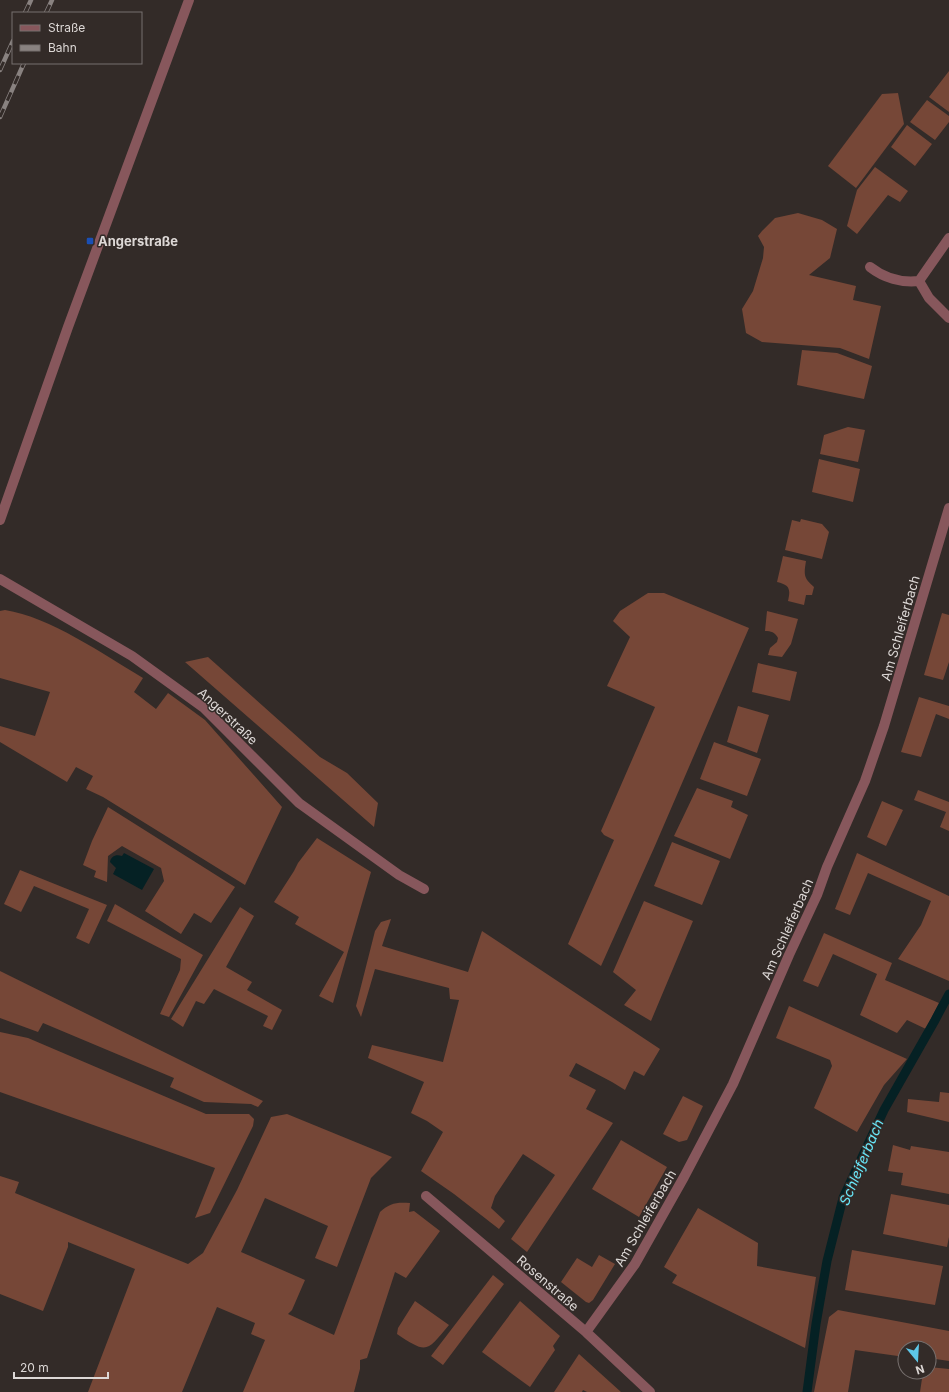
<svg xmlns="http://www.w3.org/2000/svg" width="949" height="1392" viewBox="0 0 949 1392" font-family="Inter,sans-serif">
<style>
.green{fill:#764737}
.water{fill:#052124}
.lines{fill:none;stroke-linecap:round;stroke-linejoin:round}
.stream{stroke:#052124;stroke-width:9}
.service{stroke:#87575c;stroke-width:10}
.minor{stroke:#87575c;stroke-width:10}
.rail-casing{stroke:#898280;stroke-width:4.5}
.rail{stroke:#332b28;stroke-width:3;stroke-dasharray:9;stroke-linecap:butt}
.transit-dot{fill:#1a4fb4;stroke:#332b28;stroke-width:1.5}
.labels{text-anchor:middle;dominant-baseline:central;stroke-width:3;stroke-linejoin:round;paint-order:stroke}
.poi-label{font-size:13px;font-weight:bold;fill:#ddd8d6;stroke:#332b28;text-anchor:start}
.street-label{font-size:13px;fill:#ddd8d6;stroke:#332b28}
.water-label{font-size:14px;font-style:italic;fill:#68e8fa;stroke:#332b28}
</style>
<rect width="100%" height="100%" fill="#332b28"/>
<path class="green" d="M 949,71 L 949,112 L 929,97 Z
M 898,93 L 904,124 L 856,188 L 828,166 L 882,94 Z
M 927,100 L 949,116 L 949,122 L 935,140 L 910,122 Z
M 907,125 L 932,144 L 915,166 L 891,147 Z
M 875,167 L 908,191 L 900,202 L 888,195 L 857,234 L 847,226 L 857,190 Z
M 798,213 L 822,220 L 837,229 L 830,258 L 809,275 L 856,286 L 853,300 L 881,306 L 869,359 L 840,348 L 762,342 L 746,333 L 742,309 L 753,291 L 763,258 L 764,247 L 758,236 L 762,231 L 775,218 Z
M 802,350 L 837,353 L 872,366 L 864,399 L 797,385 Z
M 848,427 L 865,430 L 858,462 L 820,454 L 824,435 Z
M 819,459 L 860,469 L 853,502 L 812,492 Z
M 801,519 L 822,524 L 829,532 L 822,559 L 785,550 L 792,520 L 800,522 Z
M 783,556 L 806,561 C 804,574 803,578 814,587 L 812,595 L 806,595 L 804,605 L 788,601 C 791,588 789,585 777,582 Z
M 648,593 L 664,593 L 749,628 L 654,848 L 601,966 L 568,944 L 614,840 L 604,835 L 601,831 L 655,707 L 607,686 L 630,637 L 613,621 L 620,611 Z
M 5,610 C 50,617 103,654 143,678 L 134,692 L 156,709 L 168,693 L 205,720 L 282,807 L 245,885 L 103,797 L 86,789 L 93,776 L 76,767 L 67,782 L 0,742 L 0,726 L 35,736 L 50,692 L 0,678 L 0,611 Z
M 767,611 L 798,619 L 791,644 L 782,657 L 768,655 L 770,648 L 777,642 L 778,638 C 775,632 771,631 765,631 Z
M 942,613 L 949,615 L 949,662 L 943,680 L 924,675 Z
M 208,657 L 320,757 L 347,773 L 378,803 L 374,827 L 185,662 Z
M 758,663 L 797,672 L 790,701 L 752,692 Z
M 919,697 L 949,706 L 949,719 L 936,714 L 921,757 L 901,752 Z
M 738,706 L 769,715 L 757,753 L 727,742 Z
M 714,742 L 761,759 L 747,796 L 700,779 Z
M 697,788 L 733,801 L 731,807 L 748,815 L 730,859 L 674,836 Z
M 918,790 L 949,802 L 949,831 L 940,827 L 946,812 L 914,800 Z
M 882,801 L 903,810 L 886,846 L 867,837 Z
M 108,807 L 235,887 L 211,923 L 194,913 L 181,934 L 145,911 L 164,881 L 161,868 L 122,846 L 108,856 L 107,882 L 94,877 L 96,871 L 83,865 L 92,841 Z
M 317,838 L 371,872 L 333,1003 L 319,996 L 344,952 L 295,924 L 299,917 L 274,902 L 294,871 L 298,863 Z
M 672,842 L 720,861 L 702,905 L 654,886 Z
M 857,853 L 949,896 L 949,981 L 898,959 L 921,925 L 931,901 L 868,873 L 850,915 L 835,909 Z
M 20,870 L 107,905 L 89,944 L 76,938 L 89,909 L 34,886 L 21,912 L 4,904 Z
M 644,901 L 693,921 L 651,1021 L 624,1005 L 636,990 L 613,972 Z
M 115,904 L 203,955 L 169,1017 L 160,1014 L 180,970 L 181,959 L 107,921 Z
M 240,907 L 254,916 L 226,967 L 252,982 L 247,990 L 282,1010 L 272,1030 L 263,1026 L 268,1016 L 214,989 L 204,1004 L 196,1001 L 183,1027 L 171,1019 Z
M 391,919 L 382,946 L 468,972 L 482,931 L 660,1049 L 644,1076 L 634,1071 L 625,1090 L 612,1082 L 576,1063 L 569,1076 L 596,1090 L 586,1109 L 613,1123 L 527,1252 L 511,1239 L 555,1175 L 523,1154 L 495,1196 L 491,1208 L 505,1221 L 499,1229 L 454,1194 L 421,1171 L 443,1132 L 427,1121 L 411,1113 L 424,1082 L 368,1058 L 372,1045 L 443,1062 L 459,1000 L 450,999 L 449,988 L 375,969 L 361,1017 L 356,1006 L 375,931 L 381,922 Z
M 824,933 L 892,963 L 885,980 L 939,1003 L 926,1029 L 907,1020 L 897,1033 L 860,1015 L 877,974 L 833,954 L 818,987 L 803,981 Z
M 0,971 L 263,1101 L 258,1107 L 251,1104 L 204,1102 L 170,1087 L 174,1078 L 43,1023 L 38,1032 L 0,1018 Z
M 789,1006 L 907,1059 L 884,1085 L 857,1132 L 814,1108 L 832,1066 L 830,1060 L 776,1038 Z
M 0,1032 L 28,1038 L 206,1114 L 249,1114 L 254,1119 L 253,1126 L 210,1213 L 195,1218 L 215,1168 L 0,1092 Z
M 940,1092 L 949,1093 L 949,1122 L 907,1112 L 908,1099 L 939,1102 Z
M 683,1096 L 703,1106 L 687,1140 L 679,1142 L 663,1134 Z
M 287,1114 L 392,1157 L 371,1178 L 337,1267 L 315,1258 L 328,1226 L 265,1198 L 241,1252 L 305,1280 L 292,1310 L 288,1314 L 334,1335 L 380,1212 C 390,1203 396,1202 410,1203 L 409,1212 L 414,1211 L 440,1231 L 406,1278 L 395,1272 L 367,1358 L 360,1360 L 360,1369 L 354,1392 L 243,1392 L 265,1340 L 251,1334 L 255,1323 L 217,1307 L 182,1392 L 88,1392 L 135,1269 L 68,1242 L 68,1247 L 43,1311 L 0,1294 L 0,1176 L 19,1182 L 15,1193 L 188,1264 L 203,1253 L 237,1190 L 271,1117 Z
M 621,1140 L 667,1167 L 639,1217 L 592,1189 Z
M 893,1145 L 910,1150 L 911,1146 L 949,1152 L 949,1194 L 901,1185 L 903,1173 L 888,1171 Z
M 891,1194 L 949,1205 L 949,1237 L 947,1247 L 883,1234 Z
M 698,1208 L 758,1243 L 757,1266 L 816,1277 L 805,1348 L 672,1283 L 677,1275 L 664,1267 Z
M 852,1250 L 943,1266 L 935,1305 L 845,1290 Z
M 599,1255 L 615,1264 L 593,1300 L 589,1303 L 586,1302 L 561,1282 L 577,1258 L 592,1267 Z
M 493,1275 L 504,1284 L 443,1365 L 431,1356 Z
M 415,1301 L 449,1325 C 427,1351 428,1355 397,1334 L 398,1328 Z
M 520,1301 L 560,1336 L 553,1346 L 555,1350 L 530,1387 L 482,1352 Z
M 838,1310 L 949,1331 L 949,1361 L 929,1358 L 929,1348 L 905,1348 L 905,1357 L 855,1350 L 848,1392 L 814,1392 L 829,1317 Z
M 579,1354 L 621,1392 L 587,1392 L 583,1390 L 582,1392 L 554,1392 Z
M 929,1367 L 949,1369 L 949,1392 L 920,1392 L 923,1372 L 929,1372 Z"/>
<path class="water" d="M 124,853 L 154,869 L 142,890 L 113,874 L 116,868 L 110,862 C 111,856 116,854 122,856 Z"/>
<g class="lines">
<path class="stream" d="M 807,1392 L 816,1324 L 827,1261 L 843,1198 L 884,1110 L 934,1022 L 949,994"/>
<path class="service" d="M 949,238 L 919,281 L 929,298 L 949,318
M 870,267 C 884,278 902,283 919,281"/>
<path class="minor" d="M 0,520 L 68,327 L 189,0
M 0,579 L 132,656 L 204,708 L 299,803 L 399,875 L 424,889
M 426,1196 L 586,1332 L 650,1392
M 586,1332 L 635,1264 L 684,1177 L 733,1084 L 789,955 L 817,895 L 827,867 L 865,781 L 884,726 L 949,508"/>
<defs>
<path id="rail" d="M 25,13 L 31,0
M 46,13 L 52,0
M 0,70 L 13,41
M 0,117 L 24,63"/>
</defs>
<use href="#rail" class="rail-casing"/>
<use href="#rail" class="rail"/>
</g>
<rect class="transit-dot" x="86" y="237" width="8" height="8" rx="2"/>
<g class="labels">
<g class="poi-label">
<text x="98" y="241">Angerstraße</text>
</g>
<g class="street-label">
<text transform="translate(900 628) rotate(-74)">Am Schleiferbach</text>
<text transform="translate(228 716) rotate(43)">Angerstraße</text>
<text transform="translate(787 929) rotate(-66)">Am Schleiferbach</text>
<text transform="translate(645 1218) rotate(-60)">Am Schleiferbach</text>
<text transform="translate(548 1283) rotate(41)">Rosenstraße</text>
</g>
<g class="water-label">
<text transform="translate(861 1162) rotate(-67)">Schleiferbach</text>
</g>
</g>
<rect x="12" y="12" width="130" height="52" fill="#332b28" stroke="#77706e"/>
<rect x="20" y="25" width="20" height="6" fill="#87575c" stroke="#77706e"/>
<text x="48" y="32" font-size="12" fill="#ddd8d6">Straße</text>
<rect x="20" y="45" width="20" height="6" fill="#898280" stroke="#77706e"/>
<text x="48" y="52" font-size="12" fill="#ddd8d6">Bahn</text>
<g transform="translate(917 1360) rotate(162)"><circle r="19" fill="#332b28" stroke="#77706e"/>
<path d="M0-3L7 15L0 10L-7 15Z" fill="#5dc7e8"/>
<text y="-6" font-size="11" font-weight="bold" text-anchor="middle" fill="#ddd8d6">N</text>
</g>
<path d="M14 1372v6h94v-6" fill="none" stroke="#ddd8d6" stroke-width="2"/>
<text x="20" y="1372" font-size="12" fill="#ddd8d6" stroke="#332b28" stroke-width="3" paint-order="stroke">20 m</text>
</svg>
